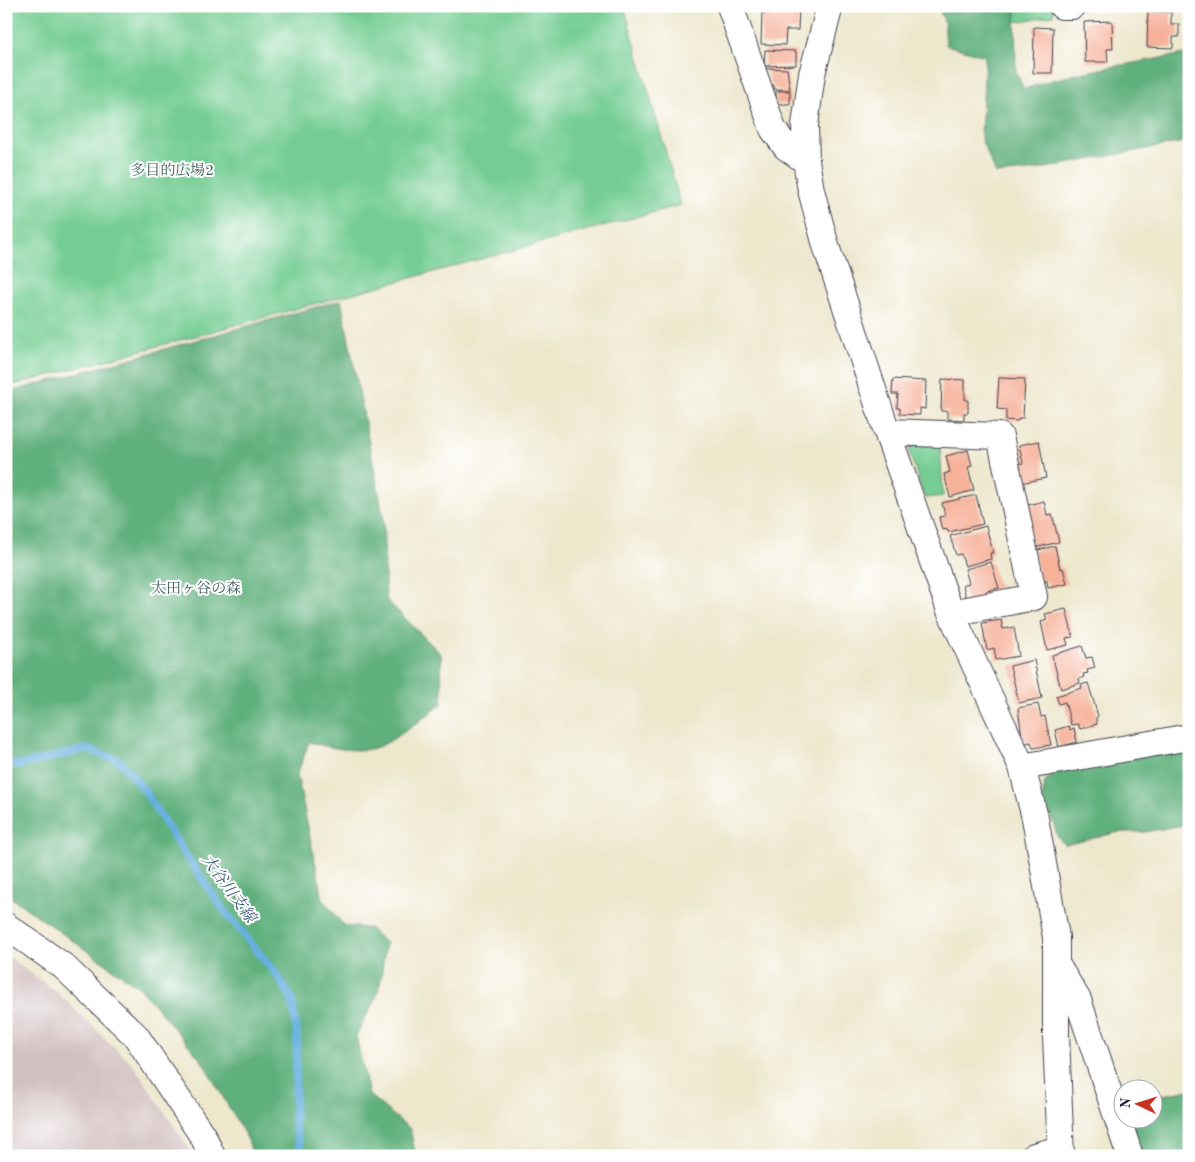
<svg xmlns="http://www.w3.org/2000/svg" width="1195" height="1162" viewBox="0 0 1195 1162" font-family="'Old Standard TT','Noto Serif JP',serif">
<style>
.industrial{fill:#d2bfbf}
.green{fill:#75cd93;stroke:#4c7867}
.forest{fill:#60b07d;stroke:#41695c}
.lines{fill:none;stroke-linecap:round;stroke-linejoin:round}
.stream{stroke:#67b0de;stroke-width:8}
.building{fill:#f6b199}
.minor-casing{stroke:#404051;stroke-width:28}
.minor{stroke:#fff;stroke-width:26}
.labels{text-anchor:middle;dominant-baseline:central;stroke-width:4;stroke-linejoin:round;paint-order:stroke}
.park-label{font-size:15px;fill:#3f5e5a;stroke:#fff}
.water-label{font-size:16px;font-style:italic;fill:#3e5b7c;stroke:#fff}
</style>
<rect width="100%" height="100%" fill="#fff"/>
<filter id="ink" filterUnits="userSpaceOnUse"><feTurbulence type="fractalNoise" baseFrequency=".02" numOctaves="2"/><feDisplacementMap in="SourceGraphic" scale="10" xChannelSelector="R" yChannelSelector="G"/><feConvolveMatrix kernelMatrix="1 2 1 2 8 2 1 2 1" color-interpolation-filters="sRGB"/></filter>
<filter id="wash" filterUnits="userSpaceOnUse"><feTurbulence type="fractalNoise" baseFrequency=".0096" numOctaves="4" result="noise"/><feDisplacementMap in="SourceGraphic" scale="20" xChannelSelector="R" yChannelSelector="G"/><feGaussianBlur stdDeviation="1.12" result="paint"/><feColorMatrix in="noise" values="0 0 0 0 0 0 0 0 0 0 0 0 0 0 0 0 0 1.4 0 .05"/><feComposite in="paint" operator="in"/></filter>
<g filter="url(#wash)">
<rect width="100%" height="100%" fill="#ede7cc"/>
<path class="industrial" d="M 6,955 L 59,994 L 134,1066 L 194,1156 L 6,1156 Z"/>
<path class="green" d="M 6,6 L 624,6 L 681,205 L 6,387 Z
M 1017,6 L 1053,6 L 1054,15 L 1015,22 Z
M 915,441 L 940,443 L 943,496 L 925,498 L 909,452 Z"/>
<path class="forest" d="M 937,6 L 1015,6 L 1016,72 L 1024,89 C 1078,70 1133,64 1189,53 L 1189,141 L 1029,171 L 996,174 L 981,139 L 985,56 L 946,45 L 944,20 Z
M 341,300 L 383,514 L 386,599 L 441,654 L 442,704 C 427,715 388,747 370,749 C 349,752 329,747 309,742 L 297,775 L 323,899 L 344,926 L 369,928 L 386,943 L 379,991 L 356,1036 L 369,1095 L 410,1129 L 416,1156 L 253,1156 L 248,1140 L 202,1061 L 140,988 L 6,894 L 6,393 Z
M 1189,745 L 1189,824 L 1145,832 L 1119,832 L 1065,845 L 1057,836 L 1053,821 L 1042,800 L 1045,781 L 1054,772 Z
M 1189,1090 L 1189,1156 L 1136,1156 L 1124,1120 L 1152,1120 L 1153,1097 Z"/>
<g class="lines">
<path class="stream" d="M 6,763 L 20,765 L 86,749 L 119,760 L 144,790 L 184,853 L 223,909 L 277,975 L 292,999 L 297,1035 L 294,1123 L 302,1156"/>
</g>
<g id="blocks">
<path class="building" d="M 773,8 L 799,9 L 798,30 L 786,30 L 785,45 L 761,44 L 762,13 L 773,13 Z
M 1148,11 L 1171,12 L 1171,24 L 1179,24 L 1179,37 L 1173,37 L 1173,48 L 1147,47 Z
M 1112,21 L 1113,49 L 1107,49 L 1108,62 L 1085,62 L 1084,22 Z
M 1034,27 L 1053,28 L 1052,73 L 1033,73 Z
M 765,50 L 796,51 L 796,65 L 764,66 Z
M 766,68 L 787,69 L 790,90 L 774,89 L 774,85 L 771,85 Z
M 776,91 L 790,91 L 790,104 L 776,104 Z
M 999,378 L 1025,379 L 1023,418 L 1019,418 L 1018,421 L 1006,420 L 1006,410 L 997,409 Z
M 893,379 L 926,381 L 925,409 L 920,408 L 920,415 L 900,414 L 900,408 L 897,408 L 898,394 L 892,394 Z
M 942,379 L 965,380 L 965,400 L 968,400 L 968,413 L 964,413 L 964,420 L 947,419 L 947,411 L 941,411 Z
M 1039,441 L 1046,478 L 1020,483 L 1016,464 L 1023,463 L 1019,445 Z
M 968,450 L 972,466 L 968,467 L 974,490 L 950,497 L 944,474 L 950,472 L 946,456 Z
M 976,495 L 983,524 L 948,532 L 947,529 L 942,530 L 939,517 L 945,516 L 942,503 Z
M 1044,501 L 1047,515 L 1052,514 L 1059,542 L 1034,548 L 1024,506 Z
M 986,526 L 993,553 L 990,553 L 991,559 L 965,566 L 961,554 L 956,555 L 950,536 Z
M 1055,546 L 1060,569 L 1063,568 L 1067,584 L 1048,588 L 1047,581 L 1040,582 L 1034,551 Z
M 991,562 L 999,588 L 986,591 L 987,597 L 967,603 L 963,585 L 969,583 L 965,569 Z
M 1066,609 L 1073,637 L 1066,638 L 1068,645 L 1047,650 L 1041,622 L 1047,620 L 1045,614 Z
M 1001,620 L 1003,629 L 1014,627 L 1019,656 L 996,660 L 994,648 L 987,650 L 982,623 Z
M 1082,646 L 1086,658 L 1092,657 L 1095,668 L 1087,670 L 1088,673 L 1083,674 L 1084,677 L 1079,679 L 1080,683 L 1061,689 L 1052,655 Z
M 1034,660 L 1042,698 L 1019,703 L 1010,666 Z
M 1088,683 L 1098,716 L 1096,718 L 1097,724 L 1080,729 L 1078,724 L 1071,725 L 1065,702 L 1059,704 L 1056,696 L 1082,688 L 1081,685 Z
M 1038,704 L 1041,717 L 1045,716 L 1051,745 L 1033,748 L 1031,742 L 1023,744 L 1018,708 Z
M 1069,726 L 1070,730 L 1074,728 L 1077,742 L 1059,747 L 1055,730 Z"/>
</g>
</g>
<g filter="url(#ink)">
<use href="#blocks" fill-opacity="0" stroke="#404051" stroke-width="1"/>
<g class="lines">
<defs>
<path id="minor" d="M 730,6 L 773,129 L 786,147 L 806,161
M 830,6 L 812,74 L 805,125 L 806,161 L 811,190 L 826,246 L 887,432 L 951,613 L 1022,767 L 1035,818 L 1056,937 L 1056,1036 L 1061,1156
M 1062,6 L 1072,6
M 887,432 L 1000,436 L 1034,597 L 951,613
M 1022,767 L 1189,737
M 6,926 L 63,966 L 136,1036 L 204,1138 L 212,1156
M 1058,967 L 1078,1000 L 1130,1156
M 1034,1156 L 1060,1149"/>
</defs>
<use href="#minor" class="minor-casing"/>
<use href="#minor" class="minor"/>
</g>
</g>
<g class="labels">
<g class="park-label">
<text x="172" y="171">多目的広場2</text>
<text x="196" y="589">太田ヶ谷の森</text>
</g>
<g class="water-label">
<text transform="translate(228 889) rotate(54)">大谷川支線</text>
</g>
</g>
<rect width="1195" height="1162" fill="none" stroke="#fff" stroke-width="25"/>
<g transform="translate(1138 1104) rotate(274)"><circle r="24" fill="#ffffff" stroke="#a7a7b1"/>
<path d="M0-4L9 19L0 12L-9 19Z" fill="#c8321e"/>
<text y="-8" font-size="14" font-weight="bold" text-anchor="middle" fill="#22223b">N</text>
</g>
</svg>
